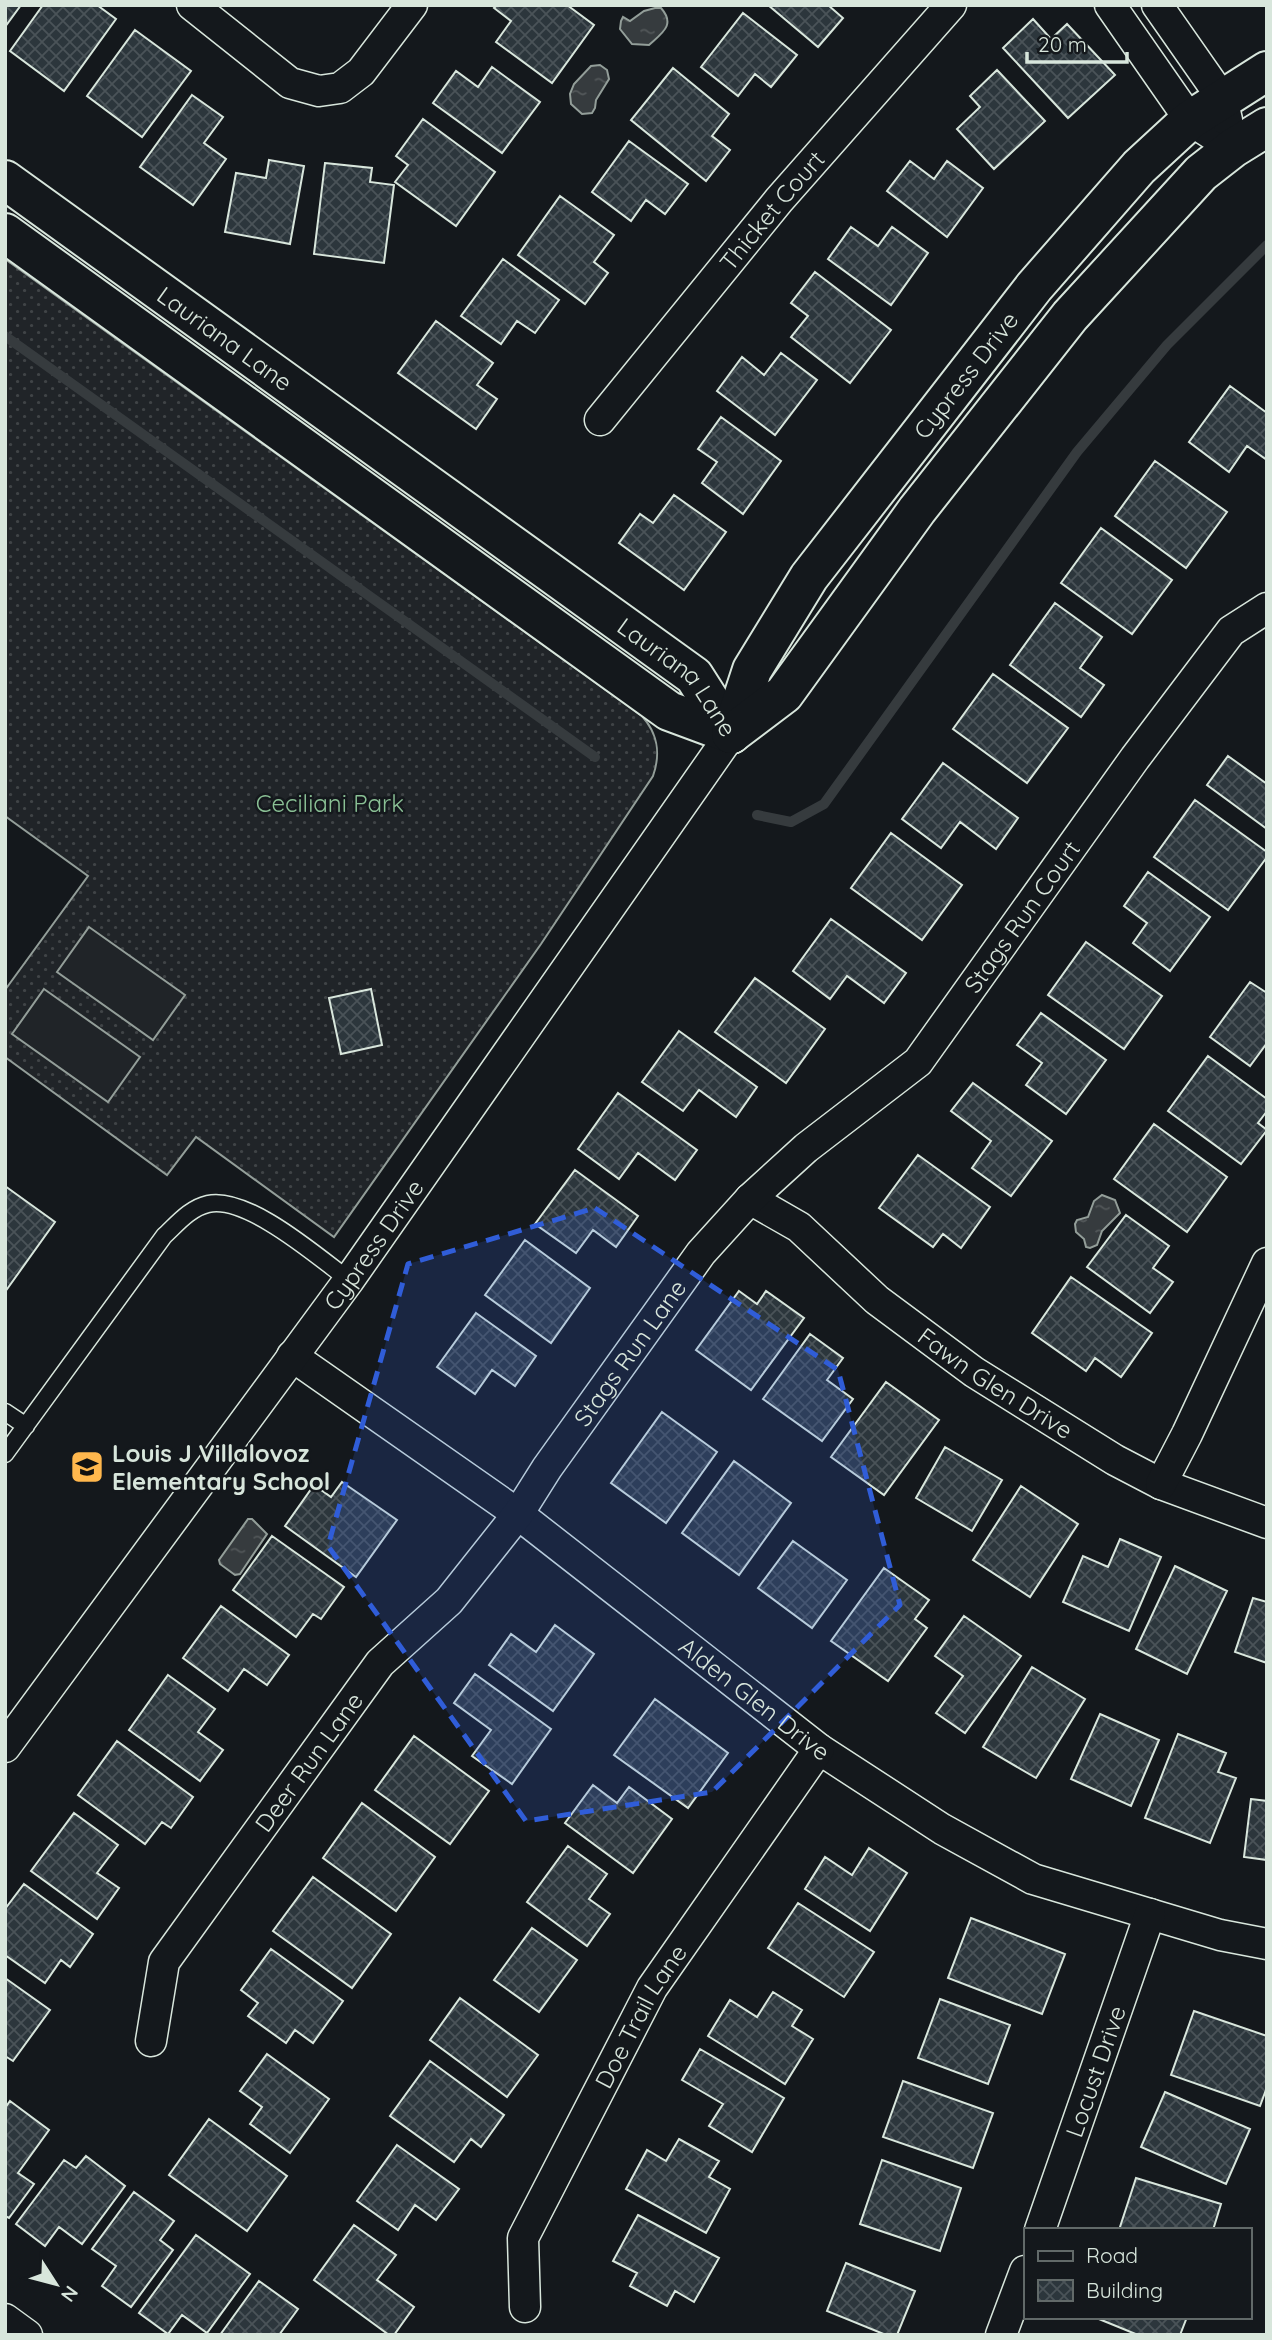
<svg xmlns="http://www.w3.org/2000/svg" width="1272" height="2340" viewBox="0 0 1272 2340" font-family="Quicksand,sans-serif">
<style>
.grass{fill:url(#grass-dots);stroke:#939e99;stroke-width:2}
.garden{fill:#202428;stroke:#939e99;stroke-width:2}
.water{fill:url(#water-ripples);stroke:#939e99;stroke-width:2}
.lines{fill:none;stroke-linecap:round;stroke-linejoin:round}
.stream{stroke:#363b3e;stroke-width:10}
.building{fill:url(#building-cross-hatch);stroke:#d8e6dc;stroke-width:2}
.lane-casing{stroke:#d8e6dc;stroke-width:19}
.street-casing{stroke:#d8e6dc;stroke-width:33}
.secondary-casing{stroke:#d8e6dc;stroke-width:42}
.lane{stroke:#14181c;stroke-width:16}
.street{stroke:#14181c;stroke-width:30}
.secondary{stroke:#14181c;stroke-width:38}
.marked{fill:#305dd8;fill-opacity:0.2;stroke:#305dd8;stroke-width:5;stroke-dasharray:14 9;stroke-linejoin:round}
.labels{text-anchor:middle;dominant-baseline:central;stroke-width:5;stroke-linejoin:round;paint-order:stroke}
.street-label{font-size:24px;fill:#d8e6dc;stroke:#14181c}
.park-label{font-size:24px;fill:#8ac095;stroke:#14181c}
.poi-label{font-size:24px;font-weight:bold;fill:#d8e6dc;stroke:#14181c;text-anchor:start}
</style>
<defs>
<pattern id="grass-dots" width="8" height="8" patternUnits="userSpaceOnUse" patternTransform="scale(1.75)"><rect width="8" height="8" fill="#202428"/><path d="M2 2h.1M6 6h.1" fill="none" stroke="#404447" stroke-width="1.8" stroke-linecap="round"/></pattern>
<pattern id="water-ripples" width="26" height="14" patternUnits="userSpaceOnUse" patternTransform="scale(1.75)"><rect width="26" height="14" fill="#363b3e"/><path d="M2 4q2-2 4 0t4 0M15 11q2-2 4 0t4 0" fill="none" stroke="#525759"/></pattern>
<pattern id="building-cross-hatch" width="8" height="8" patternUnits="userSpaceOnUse" patternTransform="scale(1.75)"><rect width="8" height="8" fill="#2c363c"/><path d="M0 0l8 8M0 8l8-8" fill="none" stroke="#4a5358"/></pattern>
</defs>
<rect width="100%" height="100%" fill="#14181c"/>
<path class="grass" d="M 5,259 L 642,716 C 658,734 661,753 653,776 L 541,944 L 334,1237 L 196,1137 L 167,1175 L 5,1057 L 5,990 L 88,876 L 5,816 Z"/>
<path class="garden" d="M 89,927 L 185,995 L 153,1040 L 57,972 Z
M 44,989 L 140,1057 L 108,1102 L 12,1034 Z"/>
<path class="water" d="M 655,8 L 661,8 C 676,25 662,33 649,45 L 632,44 L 620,29 L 621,21 L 623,17 L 630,21 L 644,11 Z
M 600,65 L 607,70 L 609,79 L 596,100 L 595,108 L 592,113 L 582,114 L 571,104 L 570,94 L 574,84 L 591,66 Z
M 1102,1195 L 1115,1200 L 1120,1213 L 1102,1231 L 1097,1245 L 1090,1248 L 1086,1247 L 1084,1239 L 1076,1232 L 1075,1224 L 1077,1220 L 1088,1217 L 1094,1201 Z
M 248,1519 L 252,1519 L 267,1534 L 240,1574 L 235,1575 L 220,1564 L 219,1560 Z"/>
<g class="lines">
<path class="stream" d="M 5,336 L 595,757
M 757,815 L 791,822 L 824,804 L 1077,452 L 1167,345 L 1267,245"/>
</g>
<path class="building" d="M 5,5 L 21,5 L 5,27 Z
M 43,5 L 97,5 L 116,19 L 64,91 L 10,51 Z
M 497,5 L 567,5 L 594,25 L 552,83 L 496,42 L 511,21 L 494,8 Z
M 768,5 L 828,5 L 843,18 L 818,47 Z
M 743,13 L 797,55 L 771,87 L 755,74 L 738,96 L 701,67 Z
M 1033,19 L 1051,39 L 1067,24 L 1115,75 L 1068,118 L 1003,48 Z
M 135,30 L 191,71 L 142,137 L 87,96 Z
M 492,67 L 540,102 L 502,153 L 433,103 L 456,71 L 478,87 Z
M 673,68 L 729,114 L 712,136 L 730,150 L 706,181 L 631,120 Z
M 997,70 L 1045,121 L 994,169 L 957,129 L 980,107 L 970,96 Z
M 192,95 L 223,117 L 204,143 L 226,159 L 193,205 L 140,167 Z
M 423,119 L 495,172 L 456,226 L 395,182 L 408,165 L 396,156 Z
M 629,141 L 688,184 L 665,214 L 646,200 L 631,221 L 592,192 Z
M 269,160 L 304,166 L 290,244 L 225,232 L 236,173 L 266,178 Z
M 910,161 L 934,179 L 947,161 L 983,188 L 947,237 L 887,191 Z
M 325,163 L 372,168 L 370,182 L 394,185 L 384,263 L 314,254 Z
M 560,196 L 614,235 L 594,262 L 608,273 L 585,304 L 518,255 Z
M 851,227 L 878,246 L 892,227 L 928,253 L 891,305 L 828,259 Z
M 503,259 L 559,300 L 535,333 L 517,321 L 501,344 L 461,316 Z
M 815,272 L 891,330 L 850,383 L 791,337 L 808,316 L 791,303 Z
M 436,321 L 493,363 L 477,385 L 497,399 L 476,429 L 398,373 Z
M 781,353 L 817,380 L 775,435 L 717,391 L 742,357 L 764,375 Z
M 1230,386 L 1267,413 L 1267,460 L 1247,446 L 1229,472 L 1189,442 Z
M 721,417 L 781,461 L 743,514 L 702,483 L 717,462 L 698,449 Z
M 1155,461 L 1227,512 L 1186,568 L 1115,516 Z
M 674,495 L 726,532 L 684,590 L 619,543 L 640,514 L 653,523 Z
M 1101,528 L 1172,580 L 1132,634 L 1061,583 Z
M 1055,603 L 1102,637 L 1080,668 L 1104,685 L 1081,717 L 1010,665 Z
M 993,674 L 1068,728 L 1027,783 L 953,729 Z
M 1228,756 L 1267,784 L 1267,829 L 1207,785 Z
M 943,763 L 1018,818 L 996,849 L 960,822 L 941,848 L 902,819 Z
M 1195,800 L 1267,852 L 1267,857 L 1228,910 L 1154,857 Z
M 891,833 L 962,885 L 922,940 L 851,888 Z
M 1148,872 L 1210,917 L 1170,971 L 1133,943 L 1147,923 L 1124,906 Z
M 831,919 L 906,973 L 884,1003 L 847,976 L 830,999 L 793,971 Z
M 1086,942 L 1162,996 L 1124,1049 L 1048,995 Z
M 755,978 L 825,1029 L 786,1083 L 715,1032 Z
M 1250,982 L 1267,993 L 1267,1043 L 1250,1066 L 1210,1037 Z
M 371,989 L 382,1045 L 341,1054 L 329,998 Z
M 1041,1013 L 1106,1060 L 1066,1114 L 1026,1085 L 1042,1063 L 1017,1045 Z
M 679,1031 L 757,1087 L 736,1117 L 699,1090 L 683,1111 L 642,1082 Z
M 1208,1056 L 1267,1099 L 1267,1111 L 1258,1123 L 1267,1130 L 1241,1164 L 1168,1111 Z
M 973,1083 L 1052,1141 L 1011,1196 L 972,1168 L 991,1141 L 951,1111 Z
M 618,1093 L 697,1150 L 675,1180 L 638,1153 L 619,1179 L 578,1149 Z
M 1154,1124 L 1227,1177 L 1187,1232 L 1114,1179 Z
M 918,1155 L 990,1207 L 961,1248 L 943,1234 L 933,1247 L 879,1208 Z
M 575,1170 L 638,1216 L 616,1247 L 593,1230 L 576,1253 L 535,1224 Z
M 5,1186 L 55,1222 L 5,1292 Z
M 1126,1215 L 1169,1246 L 1153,1268 L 1173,1282 L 1150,1313 L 1087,1267 Z
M 525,1240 L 590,1288 L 551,1343 L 485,1295 Z
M 1071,1277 L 1152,1333 L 1121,1377 L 1095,1358 L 1086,1371 L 1032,1333 Z
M 739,1291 L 757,1304 L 766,1291 L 804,1318 L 751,1390 L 696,1350 Z
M 476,1313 L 536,1356 L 515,1386 L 492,1370 L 475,1394 L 437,1367 Z
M 810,1334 L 843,1358 L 827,1380 L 853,1399 L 822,1441 L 763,1399 Z
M 886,1382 L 939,1420 L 884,1495 L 831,1457 Z
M 662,1412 L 717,1452 L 666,1523 L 611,1483 Z
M 945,1447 L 1002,1480 L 972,1531 L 916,1498 Z
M 734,1461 L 791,1503 L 739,1575 L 682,1533 Z
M 342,1482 L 397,1520 L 356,1577 L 285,1526 L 314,1485 L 331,1497 Z
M 1021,1486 L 1078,1524 L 1030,1597 L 973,1560 Z
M 272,1536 L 344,1587 L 321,1619 L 313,1614 L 296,1637 L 233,1590 Z
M 1120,1539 L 1161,1557 L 1129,1631 L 1063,1602 L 1083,1556 L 1108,1567 Z
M 793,1541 L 847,1580 L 812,1628 L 758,1588 Z
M 1175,1566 L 1227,1591 L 1187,1674 L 1136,1649 Z
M 884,1568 L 929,1600 L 915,1619 L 927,1628 L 888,1681 L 831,1641 Z
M 1253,1598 L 1267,1602 L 1267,1663 L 1235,1652 Z
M 221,1606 L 289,1655 L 267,1685 L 244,1669 L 228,1691 L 183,1658 Z
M 964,1616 L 1021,1656 L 965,1733 L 936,1713 L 963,1676 L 935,1656 Z
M 555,1625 L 594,1654 L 553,1711 L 489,1665 L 511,1634 L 536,1652 Z
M 1032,1667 L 1085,1699 L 1036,1778 L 983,1747 Z
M 475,1674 L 551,1729 L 512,1784 L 472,1756 L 491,1730 L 454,1703 Z
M 168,1675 L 215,1709 L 198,1732 L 223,1750 L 200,1781 L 129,1730 Z
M 655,1699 L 728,1753 L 688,1808 L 614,1755 Z
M 1100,1714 L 1159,1740 L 1131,1806 L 1071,1779 Z
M 1178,1734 L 1226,1753 L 1218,1772 L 1236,1778 L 1210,1843 L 1145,1818 Z
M 414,1736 L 489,1791 L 450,1844 L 375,1790 Z
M 117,1741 L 193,1797 L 171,1828 L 162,1822 L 145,1844 L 78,1795 Z
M 593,1785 L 617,1803 L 629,1787 L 672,1819 L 633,1873 L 565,1823 Z
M 1251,1799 L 1267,1801 L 1267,1860 L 1244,1857 Z
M 362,1803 L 435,1857 L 396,1911 L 323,1858 Z
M 74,1813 L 118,1845 L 97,1873 L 119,1888 L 97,1919 L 31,1871 Z
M 568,1846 L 607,1874 L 589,1899 L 610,1914 L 587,1946 L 527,1902 Z
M 869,1848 L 907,1873 L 870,1931 L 805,1889 L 825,1857 L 852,1875 Z
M 313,1877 L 391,1934 L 352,1988 L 273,1931 Z
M 24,1884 L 93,1934 L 70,1967 L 61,1960 L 45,1983 L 5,1955 L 5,1909 Z
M 798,1903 L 874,1952 L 844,1997 L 768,1948 Z
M 971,1918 L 1065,1954 L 1042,2014 L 948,1978 Z
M 532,1928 L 577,1960 L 539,2012 L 494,1980 Z
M 271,1949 L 343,2001 L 313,2043 L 295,2030 L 286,2043 L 248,2016 L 258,2003 L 241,1990 Z
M 5,1978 L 50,2010 L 13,2061 L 5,2056 Z
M 773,1992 L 802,2010 L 792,2026 L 813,2039 L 785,2084 L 708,2036 L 730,2000 L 757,2017 Z
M 460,1998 L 538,2055 L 507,2097 L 430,2040 Z
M 940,1999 L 1010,2025 L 988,2084 L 918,2058 Z
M 1194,2011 L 1267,2036 L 1267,2087 L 1260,2106 L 1171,2075 Z
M 700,2049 L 784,2098 L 752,2152 L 709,2126 L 723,2104 L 682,2080 Z
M 267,2054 L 329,2099 L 290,2153 L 250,2124 L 262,2107 L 240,2091 Z
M 430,2061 L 504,2115 L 481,2147 L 471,2139 L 454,2162 L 390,2116 Z
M 903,2081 L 993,2113 L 973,2168 L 883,2137 Z
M 1165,2092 L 1250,2129 L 1226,2184 L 1141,2147 Z
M 10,2101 L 49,2130 L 18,2173 L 34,2184 L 9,2218 L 5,2216 L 5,2108 Z
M 209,2119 L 287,2176 L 247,2231 L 169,2175 Z
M 679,2139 L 719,2161 L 709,2177 L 730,2189 L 706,2233 L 626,2189 L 647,2150 L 666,2161 Z
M 397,2145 L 459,2189 L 436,2220 L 415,2205 L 398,2230 L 357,2201 Z
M 86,2156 L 125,2186 L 82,2244 L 59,2227 L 45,2246 L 16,2224 L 64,2160 L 76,2168 Z
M 882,2160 L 961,2188 L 940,2251 L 860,2224 Z
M 1136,2178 L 1221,2204 L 1213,2230 L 1119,2230 Z
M 134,2192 L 174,2221 L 160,2240 L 173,2250 L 131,2307 L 102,2286 L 116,2266 L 92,2249 Z
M 638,2215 L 719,2258 L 694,2302 L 675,2291 L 667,2306 L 630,2286 L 637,2273 L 613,2261 Z
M 354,2225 L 396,2255 L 377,2280 L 414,2307 L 394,2335 L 389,2335 L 314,2280 Z
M 196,2235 L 250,2274 L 207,2333 L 182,2315 L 168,2334 L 139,2313 Z
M 846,2263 L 915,2291 L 897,2335 L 886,2335 L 827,2311 Z
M 259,2281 L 298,2309 L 279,2335 L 220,2335 Z
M 1094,2317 L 1187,2317 L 1180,2335 L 1138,2335 Z"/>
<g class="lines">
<defs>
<path id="lane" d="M 5,1412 L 26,1426
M 5,1454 L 164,1236 C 177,1224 190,1208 208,1204 C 247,1195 318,1257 349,1280"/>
<g id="street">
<path d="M 192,5 L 290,83 L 319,91 L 340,88 L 361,72 L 412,5"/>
<path d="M 1110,5 L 1190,120 L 1233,148"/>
<path d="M 1157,5 L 1222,98 L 1227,120"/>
<path id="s1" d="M 600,420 L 779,200 L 951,5"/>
<path id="s2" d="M 750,1199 L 799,1227 L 877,1300 L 974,1372 L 1115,1460 L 1161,1484 L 1267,1523"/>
<path id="s3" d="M 292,1356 L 518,1514 L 819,1749 L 942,1829 L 1033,1879 L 1220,1935 L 1267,1944"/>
<path d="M 1161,1484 L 1187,1434 L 1267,1263"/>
<path id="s4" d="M 5,1747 L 349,1280 L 731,734"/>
<path id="s5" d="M 151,2041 L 164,1962 L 380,1663 L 449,1601 L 518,1514 L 547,1468 L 701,1253 L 750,1199 L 806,1148 L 918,1062 L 1135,758 L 1231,631 L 1267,608"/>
<path id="s6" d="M 1040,2230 L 1150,1914"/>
<path id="s7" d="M 525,2307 L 523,2238 L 652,1988 L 819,1749"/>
<path d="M 5,2319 L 27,2335"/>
<path d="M 1001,2335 L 1025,2271"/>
</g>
<g id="secondary">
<path id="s8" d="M 5,180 L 694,676 L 731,734"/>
<path d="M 5,233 L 669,711 L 731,734"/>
<path id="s9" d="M 731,734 L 752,670 L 809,577 L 1034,287 L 1139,167 L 1190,120 L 1267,71"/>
<path d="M 731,734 L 784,694 L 917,510 L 1070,316 L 1201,173 L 1233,148 L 1267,127"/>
</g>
</defs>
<use href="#lane" class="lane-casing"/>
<use href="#street" class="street-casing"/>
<use href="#secondary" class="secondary-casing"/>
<use href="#lane" class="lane"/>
<use href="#street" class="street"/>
<use href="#secondary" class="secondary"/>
</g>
<path class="marked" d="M 595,1208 L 838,1370 L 900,1605 L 712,1792 L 526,1821 L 328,1546 L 408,1264 Z"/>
<defs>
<symbol id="school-square" viewBox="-11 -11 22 22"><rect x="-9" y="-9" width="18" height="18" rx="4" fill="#ffb74d" stroke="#14181c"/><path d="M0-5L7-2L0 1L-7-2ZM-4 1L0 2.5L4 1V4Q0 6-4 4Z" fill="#111"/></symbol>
</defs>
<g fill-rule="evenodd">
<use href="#school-square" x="68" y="1448" width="38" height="38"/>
</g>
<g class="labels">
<g class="street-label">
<text stroke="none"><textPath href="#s1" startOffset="271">Thicket Court</textPath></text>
<text stroke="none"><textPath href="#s8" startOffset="271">Lauriana Lane</textPath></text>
<text stroke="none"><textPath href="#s9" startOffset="432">Cypress Drive</textPath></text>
<text stroke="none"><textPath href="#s8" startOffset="838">Lauriana Lane</textPath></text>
<text stroke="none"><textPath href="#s5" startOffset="1440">Stags Run Court</textPath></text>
<text stroke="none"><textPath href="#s4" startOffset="623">Cypress Drive</textPath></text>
<text stroke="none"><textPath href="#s5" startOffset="849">Stags Run Lane</textPath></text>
<text stroke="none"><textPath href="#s2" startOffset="308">Fawn Glen Drive</textPath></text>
<text stroke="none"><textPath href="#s3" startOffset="576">Alden Glen Drive</textPath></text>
<text stroke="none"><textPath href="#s5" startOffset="327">Deer Run Lane</textPath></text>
<text stroke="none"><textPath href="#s7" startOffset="320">Doe Trail Lane</textPath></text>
<text stroke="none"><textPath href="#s6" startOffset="168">Locust Drive</textPath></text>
</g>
<g class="park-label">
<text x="330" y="803">Ceciliani Park</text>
</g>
<g class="poi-label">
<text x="112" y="1453">Louis J Villalovoz<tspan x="112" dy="28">Elementary School</tspan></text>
</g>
</g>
<rect width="1272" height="2340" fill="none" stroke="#d8e6dc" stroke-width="14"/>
<rect x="1024" y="2228" width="228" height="91" fill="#14181c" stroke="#626a69" stroke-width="2"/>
<rect x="1038" y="2251" width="35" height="10" fill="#14181c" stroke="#626a69" stroke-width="2"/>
<text x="1086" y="2263" font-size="21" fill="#d8e6dc">Road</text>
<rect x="1038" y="2280" width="35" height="21" fill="url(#building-cross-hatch)" stroke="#626a69" stroke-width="2"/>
<text x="1086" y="2298" font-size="21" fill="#d8e6dc">Building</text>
<g transform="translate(56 2284) rotate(126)" stroke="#14181c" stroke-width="5" paint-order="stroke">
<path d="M0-5L12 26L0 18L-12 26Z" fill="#d8e6dc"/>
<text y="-10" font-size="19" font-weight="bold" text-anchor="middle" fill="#d8e6dc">N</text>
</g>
<path d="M1027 52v10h100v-10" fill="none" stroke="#d8e6dc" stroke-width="3.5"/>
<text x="1038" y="52" font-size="21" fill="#d8e6dc" stroke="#14181c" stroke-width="5" paint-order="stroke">20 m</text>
</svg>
